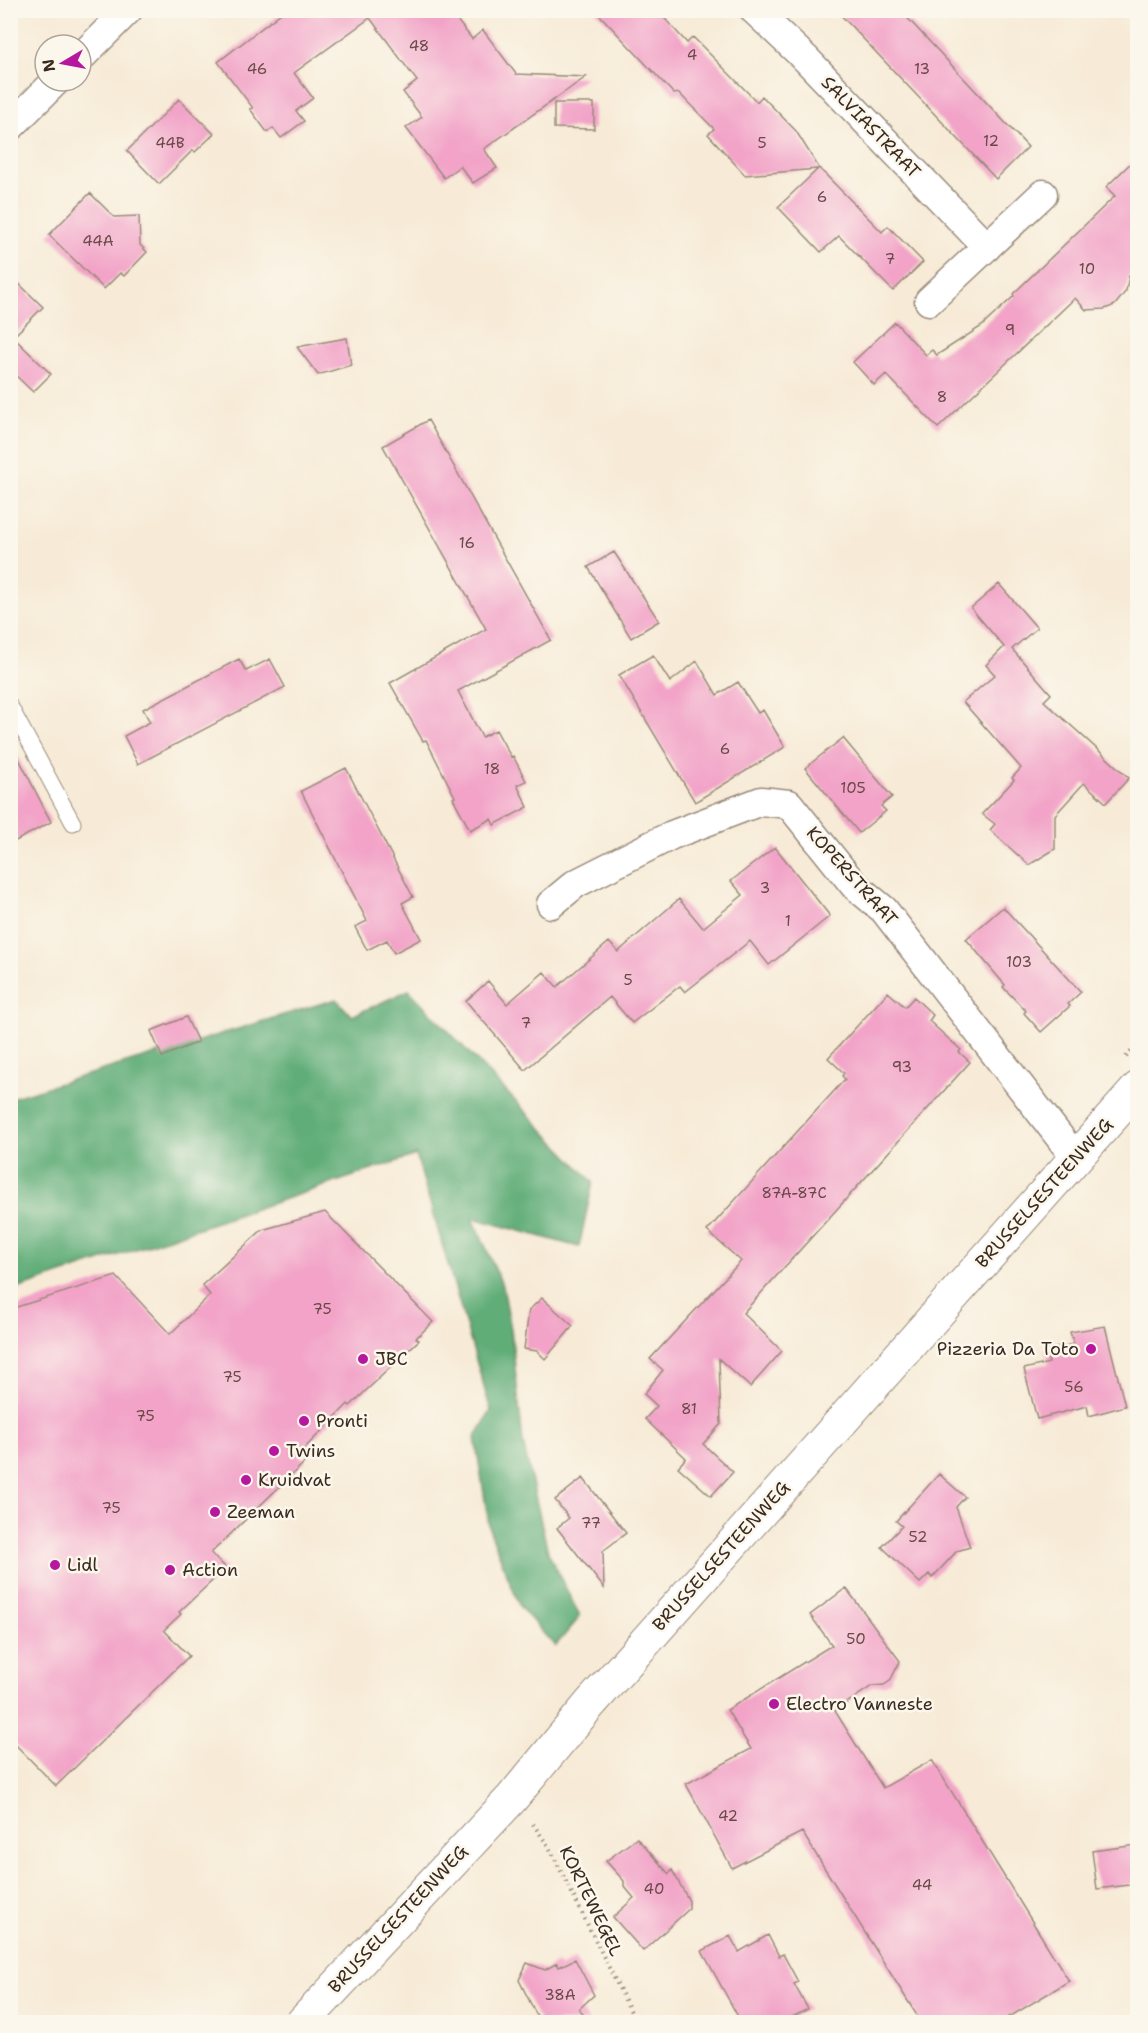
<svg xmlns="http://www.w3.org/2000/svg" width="1148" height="2033" viewBox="0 0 1148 2033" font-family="'Shantell Sans',sans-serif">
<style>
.forest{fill:#61ad78;stroke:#4e6c4b;stroke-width:1.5}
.building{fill:#f2a3c7}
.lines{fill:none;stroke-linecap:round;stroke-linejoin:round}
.lane-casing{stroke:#998a7a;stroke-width:17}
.street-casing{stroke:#998a7a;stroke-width:31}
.primary-casing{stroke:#998a7a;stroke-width:35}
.path{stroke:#998a7a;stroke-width:4;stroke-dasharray:1.5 4.5;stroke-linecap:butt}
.lane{stroke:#fff;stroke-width:15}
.street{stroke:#fff;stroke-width:28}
.primary{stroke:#fff;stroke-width:33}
.poi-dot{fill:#b5179e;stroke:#fbf7ec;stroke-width:2}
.labels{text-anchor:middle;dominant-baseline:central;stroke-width:5;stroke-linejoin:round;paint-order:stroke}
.number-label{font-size:15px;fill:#694848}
.street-label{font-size:18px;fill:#3b2a1e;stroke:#fbf7ec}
.poi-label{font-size:18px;fill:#3b2a1e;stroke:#fbf7ec;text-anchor:start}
</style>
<rect width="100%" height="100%" fill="#fbf7ec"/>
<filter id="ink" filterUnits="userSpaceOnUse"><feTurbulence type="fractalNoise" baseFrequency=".0167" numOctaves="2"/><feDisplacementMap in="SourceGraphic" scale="12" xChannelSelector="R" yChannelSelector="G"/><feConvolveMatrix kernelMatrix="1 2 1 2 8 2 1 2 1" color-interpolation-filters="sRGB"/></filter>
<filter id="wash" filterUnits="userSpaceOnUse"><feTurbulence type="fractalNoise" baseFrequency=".008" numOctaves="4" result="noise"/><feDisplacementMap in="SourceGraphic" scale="24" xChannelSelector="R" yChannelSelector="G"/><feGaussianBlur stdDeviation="1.35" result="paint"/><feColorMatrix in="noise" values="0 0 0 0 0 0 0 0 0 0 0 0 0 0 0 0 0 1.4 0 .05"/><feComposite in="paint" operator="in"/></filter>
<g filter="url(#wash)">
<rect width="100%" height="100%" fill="#f7ebd7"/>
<path class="forest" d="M 409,990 L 593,1182 L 579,1247 L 473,1218 L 503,1287 L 511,1329 L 523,1443 L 548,1552 L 580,1617 L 555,1646 L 520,1607 L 490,1531 L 475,1438 L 491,1411 L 416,1155 L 11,1291 L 11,1098 L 336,999 L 352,1016 Z"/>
<g id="blocks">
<path class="building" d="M 285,10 L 449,10 L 472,39 L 483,30 L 516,74 L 586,77 L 484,149 L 497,168 L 473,183 L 460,166 L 444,178 L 406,128 L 422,117 L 403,92 L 417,81 L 370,18 L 294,73 L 313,98 L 296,111 L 304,121 L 281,138 L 273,128 L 267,132 L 250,109 L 253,108 L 218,62 Z
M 595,10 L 657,10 L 687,43 L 693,37 L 757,102 L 762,96 L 796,131 L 819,168 L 882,232 L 888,226 L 923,262 L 893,291 L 839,236 L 821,252 L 778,207 L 818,169 L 745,175 L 708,134 L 714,129 L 679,93 L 674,94 Z
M 836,10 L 900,10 L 1028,147 L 996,179 Z
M 179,99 L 214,134 L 195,152 L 193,150 L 159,184 L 127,151 Z
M 554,103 L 594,103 L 594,129 L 554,128 Z
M 1137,157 L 1137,268 L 1129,276 L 1126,291 L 1115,305 L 1105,309 L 1086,310 L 1075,298 L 938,428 L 886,374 L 874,385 L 853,362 L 895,322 L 926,355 L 932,350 L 937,355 L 982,326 L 1014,296 L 1013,294 L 1115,196 L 1106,187 Z
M 90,193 L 114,217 L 139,216 L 140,245 L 147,252 L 124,276 L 120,273 L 104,289 L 49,235 Z
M 10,275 L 43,307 L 13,337 L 51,374 L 33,392 L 10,370 Z
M 347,338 L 351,365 L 318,375 L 297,347 Z
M 428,420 L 551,640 L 458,691 L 482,737 L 496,730 L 511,757 L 513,756 L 526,781 L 517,785 L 528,807 L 494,825 L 491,819 L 470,830 L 453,798 L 455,797 L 426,740 L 423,741 L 390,683 L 486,629 L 383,446 Z
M 614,552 L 659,621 L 631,638 L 588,567 Z
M 999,584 L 1037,628 L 1012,649 L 1051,694 L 1044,701 L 1129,778 L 1106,803 L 1084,783 L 1055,815 L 1055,849 L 1029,865 L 990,830 L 995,824 L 982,814 L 1014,780 L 1012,778 L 1021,768 L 963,702 L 995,675 L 986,665 L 1004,647 L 971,608 Z
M 653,655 L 670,682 L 697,661 L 717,695 L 738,682 L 758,713 L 763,710 L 785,747 L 695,802 L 619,675 Z
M 239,659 L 246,671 L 270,659 L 285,687 L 138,764 L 124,736 L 150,722 L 143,709 Z
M 843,738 L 892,797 L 881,806 L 886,811 L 859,833 L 805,768 Z
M 10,741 L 51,822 L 10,844 Z
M 346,768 L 413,897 L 402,903 L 421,939 L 394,953 L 387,940 L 367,950 L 355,927 L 367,921 L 301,791 Z
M 775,847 L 830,916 L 769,965 L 750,941 L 685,992 L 680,986 L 632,1023 L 610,997 L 525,1070 L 466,1001 L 488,981 L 507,1004 L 544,972 L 557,987 L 609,942 L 618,952 L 679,899 L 703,928 L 743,895 L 731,881 Z
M 1003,907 L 1081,992 L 1068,1004 L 1070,1006 L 1041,1032 L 1024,1013 L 1026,1011 L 1003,987 L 1005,985 L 966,939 Z
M 888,992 L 905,1007 L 914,997 L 933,1015 L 929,1021 L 961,1050 L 959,1052 L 970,1062 L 743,1313 L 782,1351 L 750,1387 L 719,1359 L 721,1424 L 703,1444 L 733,1472 L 711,1496 L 678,1467 L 686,1458 L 645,1419 L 657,1406 L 644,1394 L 663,1370 L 650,1359 L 741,1261 L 707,1231 L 845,1079 L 842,1076 L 844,1073 L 828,1058 Z
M 186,1017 L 198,1042 L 162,1057 L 151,1031 Z
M 325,1212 L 433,1322 L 416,1338 L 419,1340 L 350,1406 L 348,1404 L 299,1454 L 306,1461 L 211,1553 L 226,1568 L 179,1612 L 181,1614 L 164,1630 L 189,1656 L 56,1786 L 10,1739 L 10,1309 L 116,1276 L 170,1334 L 210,1295 L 202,1285 L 262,1230 Z
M 542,1298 L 573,1326 L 545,1359 L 537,1351 L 524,1349 L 529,1310 Z
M 1105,1326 L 1125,1406 L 1089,1416 L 1087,1406 L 1037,1419 L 1024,1369 L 1049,1363 L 1045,1350 L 1074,1344 L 1070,1332 Z
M 939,1474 L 965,1497 L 956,1507 L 970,1547 L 957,1551 L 932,1578 L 929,1574 L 920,1583 L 882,1547 L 902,1526 L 896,1521 Z
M 583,1478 L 626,1533 L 603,1551 L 604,1588 L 557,1528 L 569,1518 L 555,1500 Z
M 846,1588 L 900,1661 L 890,1681 L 884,1685 L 872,1686 L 835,1711 L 883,1788 L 932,1760 L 1069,1981 L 1001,2022 L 921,2022 L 802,1832 L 732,1868 L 686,1784 L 751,1749 L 727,1710 L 832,1645 L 810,1615 Z
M 637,1838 L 669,1874 L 672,1870 L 689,1901 L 689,1909 L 643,1951 L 613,1917 L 634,1898 L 624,1886 L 624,1881 L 606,1861 Z
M 1137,1845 L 1137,1884 L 1097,1889 L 1092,1851 Z
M 768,1935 L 779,1956 L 783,1954 L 798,1982 L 794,1984 L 808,2009 L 783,2022 L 741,2022 L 702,1951 L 730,1936 L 739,1952 Z
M 575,1959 L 594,1995 L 579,2009 L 589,2022 L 540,2022 L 519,1980 L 527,1963 L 545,1970 L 557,1963 L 559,1967 Z"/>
</g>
</g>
<g filter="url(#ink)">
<use href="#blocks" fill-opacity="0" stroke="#998a7a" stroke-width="1.5"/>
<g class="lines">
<defs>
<path id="lane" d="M 10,706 L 73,823"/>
<path id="street" d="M 754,10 L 806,59 L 987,247
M 81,57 L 128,10
M 10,127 L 56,81
M 929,301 L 1043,194
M 551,904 L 575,884 L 672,835 L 761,801 L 789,804 L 854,885 L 884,910 L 1075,1157"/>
<path id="primary" d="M 303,2022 L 512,1798 L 590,1704 L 1138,1088"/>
</defs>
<use href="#lane" class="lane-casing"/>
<use href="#street" class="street-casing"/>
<use href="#primary" class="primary-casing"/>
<path class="path" d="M 1126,1057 L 1138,1044
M 533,1824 L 549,1847 L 636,2022"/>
<use href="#lane" class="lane"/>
<use href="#street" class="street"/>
<use href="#primary" class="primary"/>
</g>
</g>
<g class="poi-dot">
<circle cx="1091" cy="1349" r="6"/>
<circle cx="363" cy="1359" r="6"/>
<circle cx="304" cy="1421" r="6"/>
<circle cx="274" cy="1451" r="6"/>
<circle cx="246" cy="1480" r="6"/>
<circle cx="215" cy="1512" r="6"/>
<circle cx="55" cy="1565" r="6"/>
<circle cx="170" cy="1570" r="6"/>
<circle cx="774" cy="1704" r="6"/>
</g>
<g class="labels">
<g class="number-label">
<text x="419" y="46">48</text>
<text x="692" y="55">4</text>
<text x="257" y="69">46</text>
<text x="922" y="69">13</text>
<text x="991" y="141">12</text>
<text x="170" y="143">44B</text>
<text x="762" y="143">5</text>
<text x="822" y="197">6</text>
<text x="98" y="241">44A</text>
<text x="890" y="259">7</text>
<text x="1087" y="269">10</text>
<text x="1010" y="330">9</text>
<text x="942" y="397">8</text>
<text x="467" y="543">16</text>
<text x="725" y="749">6</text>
<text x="492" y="769">18</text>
<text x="853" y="788">105</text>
<text x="765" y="888">3</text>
<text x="788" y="921">1</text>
<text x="1019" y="962">103</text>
<text x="628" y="980">5</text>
<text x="526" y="1023">7</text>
<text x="902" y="1067">93</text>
<text x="794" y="1193">87A-87C</text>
<text x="322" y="1309">75</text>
<text x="232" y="1377">75</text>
<text x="1074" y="1387">56</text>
<text x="689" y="1409">81</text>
<text x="145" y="1416">75</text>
<text x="111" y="1508">75</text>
<text x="591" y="1523">77</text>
<text x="918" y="1537">52</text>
<text x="856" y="1639">50</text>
<text x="728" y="1816">42</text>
<text x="922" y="1885">44</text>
<text x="654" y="1889">40</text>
<text x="560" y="1995">38A</text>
</g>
<g class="street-label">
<text transform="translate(871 127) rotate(46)">SALVIASTRAAT</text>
<text transform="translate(852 876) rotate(48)">KOPERSTRAAT</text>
<text transform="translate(1044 1193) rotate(-48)">BRUSSELSESTEENWEG</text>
<text transform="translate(721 1556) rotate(-48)">BRUSSELSESTEENWEG</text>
<text transform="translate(591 1901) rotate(64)">KORTEWEGEL</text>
<text transform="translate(398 1919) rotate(-47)">BRUSSELSESTEENWEG</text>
</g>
<g class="poi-label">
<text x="1079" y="1349" text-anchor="end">Pizzeria Da Toto</text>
<text x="375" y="1359">JBC</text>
<text x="316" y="1421">Pronti</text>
<text x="286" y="1451">Twins</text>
<text x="258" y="1480">Kruidvat</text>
<text x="227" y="1512">Zeeman</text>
<text x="67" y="1565">Lidl</text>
<text x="182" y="1570">Action</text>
<text x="786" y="1704">Electro Vanneste</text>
</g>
</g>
<rect width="1148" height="2033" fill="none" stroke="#fbf7ec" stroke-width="36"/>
<g transform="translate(63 63) rotate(260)"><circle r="28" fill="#fbf7ec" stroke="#aea59a" stroke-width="1.5"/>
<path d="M0-4.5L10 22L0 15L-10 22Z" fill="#b5179e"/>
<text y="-9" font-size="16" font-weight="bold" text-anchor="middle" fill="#3b2a1e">N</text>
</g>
</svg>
